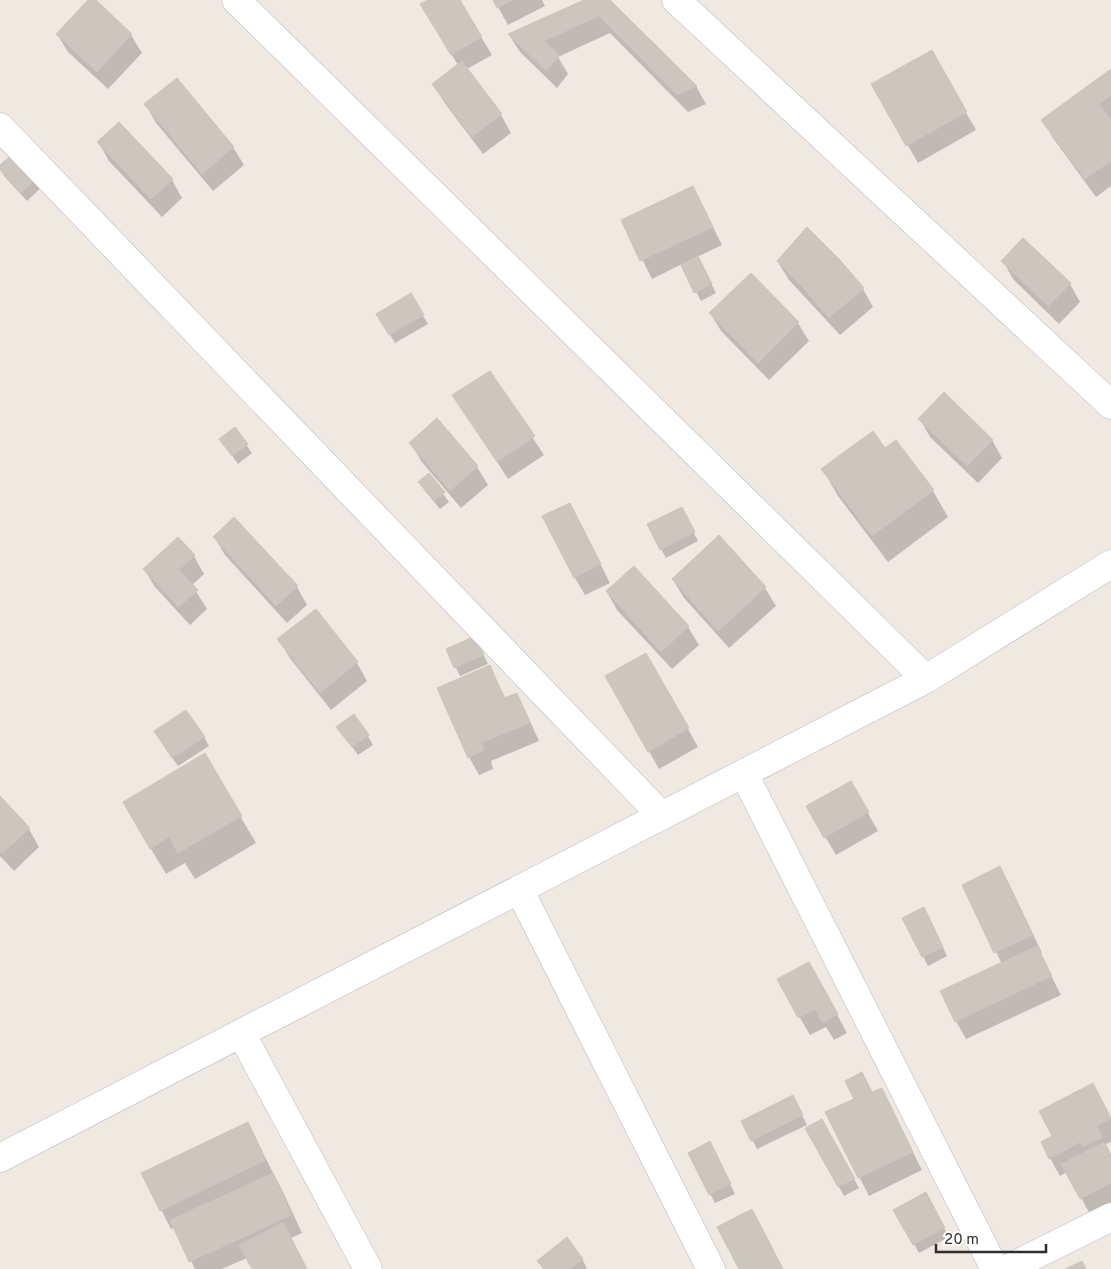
<svg xmlns="http://www.w3.org/2000/svg" width="1111" height="1269" viewBox="0 0 1111 1269" font-family="Overpass,sans-serif">
<style>
.shadow{fill:#0003}
.building{fill:#cbc7bf;stroke:#cbc5ba}
.lines{fill:none;stroke-linecap:round;stroke-linejoin:round}
.street-casing{stroke:#b4b7c1;stroke-width:29}
.street{stroke:#fff;stroke-width:28}
</style>
<rect width="100%" height="100%" fill="#efe9e1"/>
<path class="shadow" d="M 90,0 L 94,0 L 131,35 L 142,53 L 108,89 L 68,52 L 57,34 Z
M 430,0 L 459,0 L 492,55 L 467,69 L 501,115 L 511,133 L 483,154 L 444,102 L 433,84 L 458,65 L 432,23 Z
M 494,0 L 542,0 L 545,6 L 508,25 Z
M 587,0 L 608,0 L 696,86 L 706,104 L 688,112 L 610,33 L 558,57 L 568,74 L 557,88 L 520,52 L 509,35 Z
M 931,52 L 976,130 L 918,163 L 873,85 Z
M 1111,70 L 1111,186 L 1096,197 L 1053,138 L 1043,120 Z
M 146,105 L 233,147 L 244,165 L 213,191 L 156,123 Z
M 99,143 L 172,180 L 182,198 L 162,217 L 109,161 Z
M 0,166 L 44,185 L 27,201 L 4,176 Z
M 693,187 L 722,245 L 697,257 L 716,293 L 701,301 L 682,264 L 652,279 L 623,221 Z
M 1003,261 L 1070,284 L 1080,302 L 1059,324 L 1013,279 Z
M 778,262 L 863,289 L 873,307 L 840,335 L 789,280 Z
M 410,295 L 428,324 L 395,343 L 378,314 Z
M 710,313 L 798,323 L 809,341 L 769,380 L 721,331 Z
M 489,372 L 544,455 L 508,479 L 454,396 Z
M 920,419 L 992,440 L 1002,458 L 978,483 L 930,437 Z
M 437,420 L 477,467 L 488,485 L 461,508 L 421,461 L 411,443 Z
M 235,429 L 252,453 L 238,464 L 221,440 Z
M 885,450 L 933,491 L 948,517 L 888,562 L 838,496 L 823,470 Z
M 429,475 L 449,502 L 440,509 L 425,491 L 420,482 Z
M 686,518 L 698,541 L 666,558 L 661,549 Z
M 579,522 L 610,583 L 585,595 L 575,578 Z
M 214,537 L 297,587 L 307,605 L 287,623 L 225,555 Z
M 719,537 L 765,588 L 776,606 L 729,648 L 684,598 L 673,580 Z
M 194,556 L 204,574 L 192,585 L 207,609 L 190,625 L 155,587 L 144,569 Z
M 634,567 L 688,627 L 699,645 L 672,669 L 617,610 L 607,592 Z
M 279,639 L 357,663 L 367,681 L 331,710 L 289,657 Z
M 479,646 L 488,664 L 460,676 L 447,649 Z
M 646,654 L 698,747 L 659,769 L 606,676 Z
M 489,667 L 506,699 L 516,694 L 526,712 L 539,741 L 491,761 L 493,769 L 479,775 L 469,757 Z
M 338,727 L 368,736 L 373,745 L 358,755 Z
M 204,737 L 209,746 L 178,766 L 160,740 Z
M 204,755 L 256,843 L 195,879 L 185,863 L 166,874 L 139,829 Z
M 851,783 L 878,831 L 836,855 L 808,807 Z
M 0,798 L 29,829 L 39,847 L 14,871 L 0,856 Z
M 1000,868 L 1010,886 L 1042,953 L 1040,954 L 1061,995 L 966,1039 L 956,1021 L 1002,964 L 963,885 Z
M 929,917 L 947,956 L 928,966 L 904,918 Z
M 778,980 L 819,981 L 847,1033 L 834,1040 L 826,1027 L 810,1035 Z
M 862,1074 L 873,1093 L 881,1089 L 922,1170 L 869,1196 L 827,1113 L 855,1099 Z
M 1103,1103 L 1111,1119 L 1111,1142 L 1106,1144 L 1111,1154 L 1111,1206 L 1091,1216 L 1067,1172 L 1060,1176 L 1050,1158 Z
M 797,1105 L 807,1125 L 757,1149 L 743,1121 Z
M 822,1121 L 859,1188 L 844,1196 L 807,1129 Z
M 248,1124 L 283,1192 L 302,1233 L 291,1238 L 307,1269 L 253,1269 L 247,1258 L 222,1269 L 195,1269 L 175,1227 L 171,1229 L 143,1174 Z
M 714,1152 L 735,1194 L 715,1203 L 689,1153 Z
M 925,1194 L 949,1237 L 919,1253 L 895,1210 Z
M 582,1259 L 587,1268 L 586,1269 L 543,1269 L 539,1261 Z"/>
<path class="building" d="M 88,0 L 96,0 L 132,34 L 97,72 L 56,34 Z
M 428,0 L 460,0 L 482,37 L 451,55 L 420,4 Z
M 493,0 L 512,0 L 497,8 Z
M 584,0 L 610,0 L 697,86 L 677,95 L 599,16 L 544,41 L 559,55 L 546,71 L 508,34 Z
M 932,50 L 967,112 L 906,146 L 871,84 Z
M 462,61 L 502,114 L 472,137 L 432,84 Z
M 1111,69 L 1111,95 L 1099,104 L 1111,120 L 1111,161 L 1085,179 L 1041,120 Z
M 177,78 L 234,147 L 202,174 L 144,104 Z
M 119,122 L 173,179 L 151,199 L 97,142 Z
M 17,150 L 40,175 L 21,193 L 0,170 L 0,165 Z
M 693,186 L 713,227 L 640,261 L 621,220 Z
M 807,227 L 839,259 L 804,289 L 777,261 Z
M 1023,238 L 1071,283 L 1048,306 L 1001,261 Z
M 698,256 L 712,284 L 694,293 L 681,265 Z
M 839,259 L 864,288 L 829,318 L 804,289 Z
M 751,273 L 799,322 L 758,363 L 709,313 Z
M 411,293 L 424,315 L 389,335 L 376,314 Z
M 490,371 L 535,436 L 497,462 L 452,395 Z
M 944,392 L 993,440 L 967,466 L 918,419 Z
M 437,418 L 478,466 L 450,491 L 409,443 Z
M 235,427 L 248,444 L 232,456 L 219,439 Z
M 873,431 L 885,448 L 896,440 L 934,490 L 872,536 L 821,469 Z
M 429,473 L 445,492 L 435,501 L 418,482 Z
M 570,503 L 601,564 L 574,578 L 542,516 Z
M 682,507 L 695,532 L 660,550 L 647,524 Z
M 234,517 L 298,586 L 276,606 L 213,537 Z
M 719,535 L 766,587 L 718,631 L 672,579 Z
M 178,537 L 195,555 L 179,570 L 198,590 L 178,607 L 143,569 Z
M 634,566 L 689,626 L 661,652 L 606,591 Z
M 316,609 L 358,662 L 320,693 L 277,639 Z
M 475,636 L 484,655 L 454,668 L 446,649 Z
M 646,653 L 689,728 L 648,752 L 605,676 Z
M 490,665 L 504,698 L 517,693 L 530,723 L 481,743 L 484,750 L 468,758 L 437,688 Z
M 186,710 L 205,737 L 172,758 L 154,731 Z
M 354,714 L 369,735 L 352,747 L 336,727 Z
M 205,753 L 242,816 L 178,853 L 169,837 L 150,849 L 123,802 Z
M 851,781 L 869,812 L 824,838 L 806,806 Z
M 0,796 L 30,828 L 3,853 L 0,851 Z
M 1000,866 L 1033,935 L 994,953 L 962,885 Z
M 924,907 L 943,947 L 922,957 L 902,918 Z
M 1037,946 L 1052,976 L 955,1022 L 940,991 Z
M 809,962 L 838,1014 L 822,1023 L 815,1009 L 798,1018 L 777,979 Z
M 862,1072 L 872,1092 L 882,1088 L 913,1152 L 858,1178 L 825,1112 L 854,1099 L 845,1081 Z
M 1093,1083 L 1111,1118 L 1097,1126 L 1102,1137 L 1083,1147 L 1080,1142 L 1049,1159 L 1041,1142 L 1052,1136 L 1039,1111 Z
M 793,1095 L 803,1115 L 751,1141 L 741,1121 Z
M 822,1119 L 855,1179 L 838,1187 L 805,1128 Z
M 248,1122 L 266,1160 L 160,1211 L 141,1173 Z
M 710,1141 L 731,1184 L 709,1195 L 688,1153 Z
M 1104,1142 L 1111,1155 L 1111,1183 L 1080,1199 L 1061,1164 Z
M 273,1173 L 292,1215 L 189,1262 L 170,1220 Z
M 926,1192 L 945,1228 L 913,1245 L 893,1210 Z
M 752,1209 L 783,1269 L 739,1269 L 717,1227 Z
M 283,1222 L 307,1269 L 252,1269 L 239,1245 Z
M 567,1237 L 583,1259 L 570,1269 L 544,1269 L 537,1261 Z
M 1082,1261 L 1086,1269 L 1065,1269 Z"/>
<g class="lines">
<defs>
<path id="street" d="M 236,0 L 926,679
M 676,0 L 1111,405
M 0,127 L 662,816
M 744,774 L 995,1269
M 519,889 L 711,1269
M 241,1033 L 368,1269
M 0,1158 L 926,679 L 1111,564
M 1007,1269 L 1111,1217"/>
</defs>
<use href="#street" class="street-casing"/>
<use href="#street" class="street"/>
</g>
<path d="M936 1244v8h110v-8" fill="none" stroke="#2e2e2e" stroke-width="2.5"/>
<text x="944" y="1244" font-size="15" fill="#2e2e2e" stroke="#ffffff" stroke-width="4" paint-order="stroke">20 m</text>
</svg>
